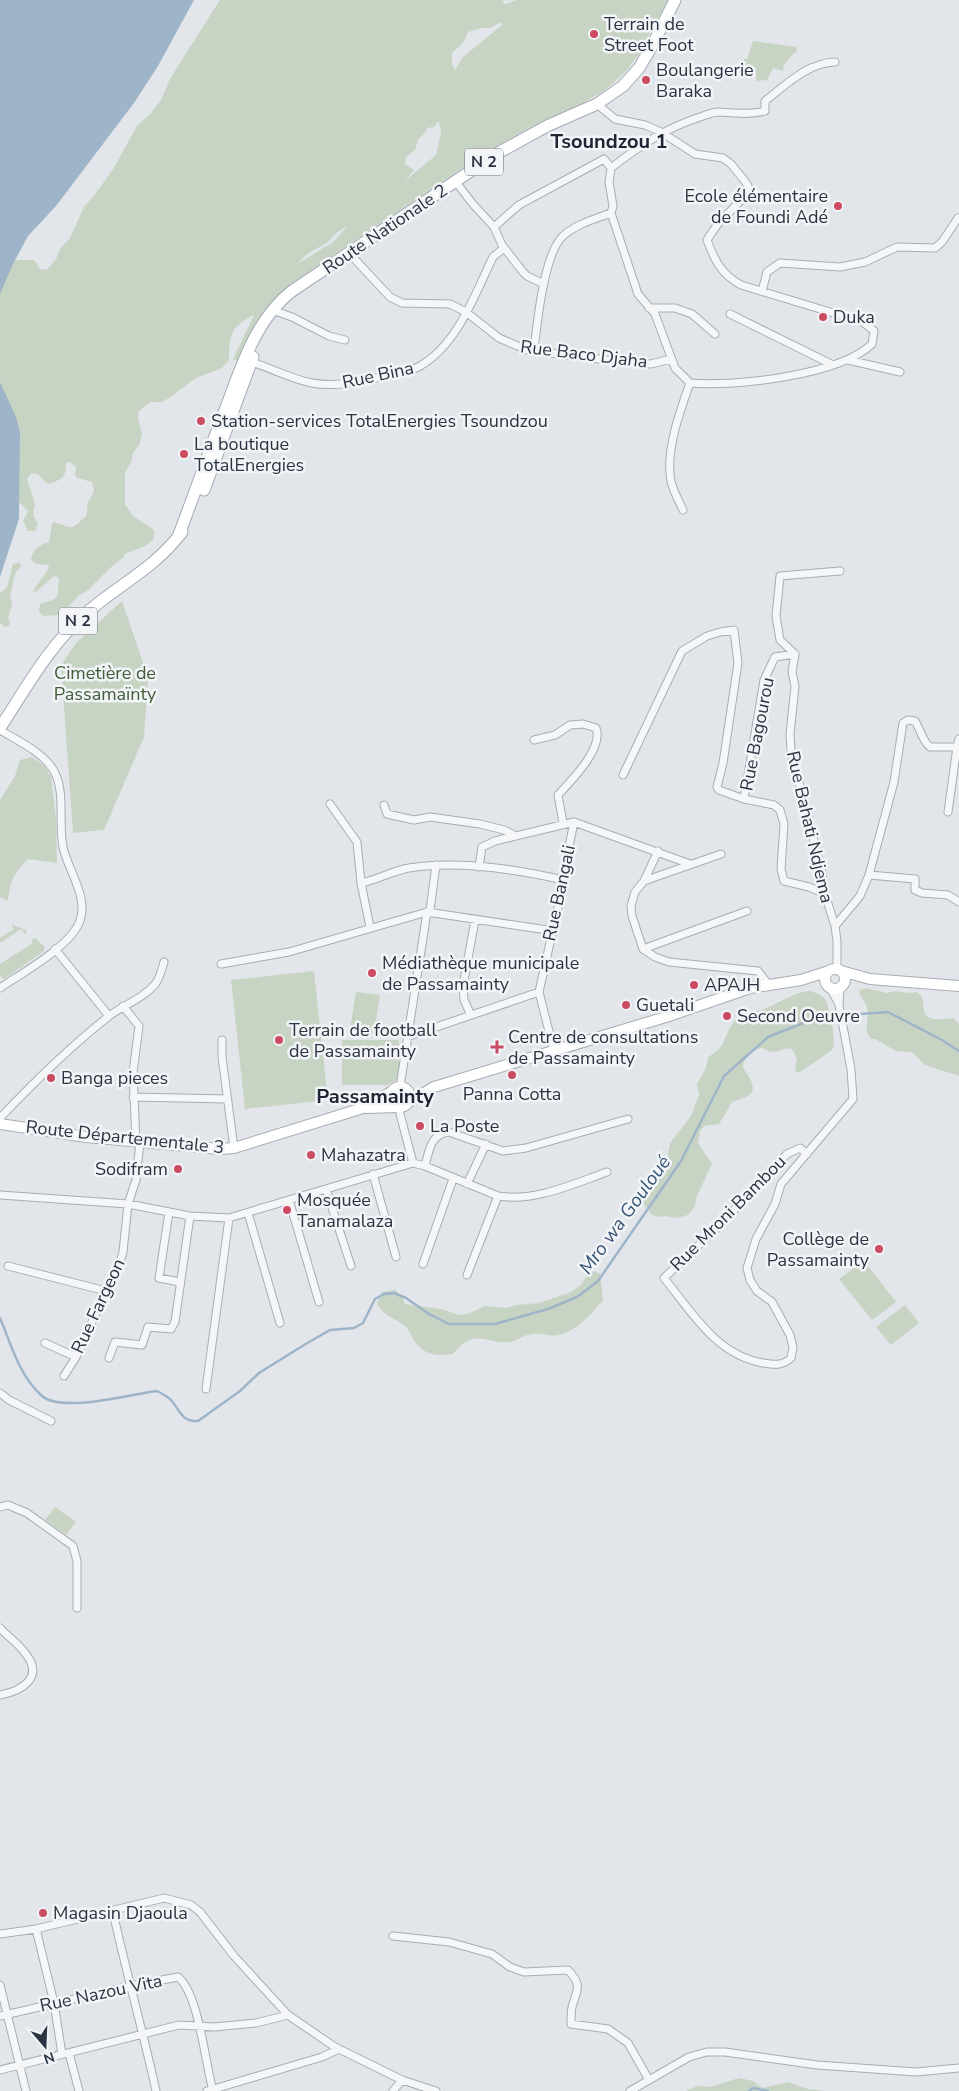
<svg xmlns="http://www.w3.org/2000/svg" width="959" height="2091" viewBox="0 0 959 2091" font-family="'Nunito Sans',sans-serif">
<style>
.green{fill:#c8d4c3;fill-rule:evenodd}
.water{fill:#9eb5c9}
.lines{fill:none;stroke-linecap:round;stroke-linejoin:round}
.stream{stroke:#9eb5c9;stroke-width:2.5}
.street-casing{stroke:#a7adb4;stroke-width:9}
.secondary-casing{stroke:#a7adb4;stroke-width:12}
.primary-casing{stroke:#a2aab6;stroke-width:13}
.street{stroke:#f5f6f8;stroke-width:7}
.secondary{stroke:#fff;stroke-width:10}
.primary{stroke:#fff;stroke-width:11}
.poi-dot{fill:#cb4b63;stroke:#f2f4f7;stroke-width:2}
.labels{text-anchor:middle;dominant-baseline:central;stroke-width:5;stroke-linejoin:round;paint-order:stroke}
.shield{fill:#f2f4f7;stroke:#666e78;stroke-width:1}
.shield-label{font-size:16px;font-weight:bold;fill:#2a3442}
.poi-label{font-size:18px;fill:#2a3442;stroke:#f2f4f7;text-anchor:start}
.street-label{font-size:18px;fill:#2a3442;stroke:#f2f4f7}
.park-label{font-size:18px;fill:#405d38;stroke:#f2f4f7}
.water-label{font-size:19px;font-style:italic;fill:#355475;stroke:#f2f4f7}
.quarter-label{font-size:20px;font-weight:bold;fill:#1d2533;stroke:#f2f4f7}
</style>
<rect width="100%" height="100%" fill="#e2e6ea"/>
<path class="green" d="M 220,0 L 504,0 L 502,2 L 506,4 L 517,0 L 668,0 L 637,57 L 626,71 L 604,91 L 575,107 L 532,126 L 482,155 L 295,281 L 275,299 L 240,362 L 233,359 L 254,315 C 229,328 230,334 229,360 L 222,368 L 196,378 L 169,398 L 162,402 L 150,402 L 139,411 L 138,419 L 142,433 L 140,444 L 133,453 L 132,460 L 125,473 L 125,504 L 133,516 L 154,530 C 158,546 135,549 125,554 L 124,557 L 110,568 L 88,590 L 78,596 L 64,612 L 57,615 L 43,616 L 39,611 L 40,604 C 48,601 59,601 58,590 C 58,585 60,582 58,577 L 54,576 L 36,592 L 33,591 L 49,568 L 48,565 C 40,564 36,566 31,560 C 32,550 40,544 49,542 L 52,524 L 54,522 C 73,527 68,533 86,516 C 88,512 86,508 88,503 C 92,493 96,495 92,482 L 77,478 L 75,475 L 76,467 L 70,462 L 66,463 C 66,477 63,479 49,484 L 45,482 L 38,474 L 31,473 L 27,479 L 35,504 L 33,515 L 38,524 L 35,531 L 28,531 L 23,521 L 28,511 L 20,503 L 16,503 L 0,515 L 0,240 L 15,260 L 34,260 L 40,269 L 47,270 L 56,259 L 60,249 L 70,238 L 84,207 L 96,193 L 113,169 L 137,126 L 150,114 L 161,100 L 171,77 ZM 499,23 L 503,24 L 463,57 L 455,70 L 452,64 L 452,53 L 463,43 L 468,32 L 482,28 L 490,28 ZM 439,121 L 441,133 L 436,155 L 405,181 L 414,170 L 405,164 L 406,157 L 415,150 L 418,140 L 426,132 L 427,128 L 434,127 ZM 347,227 L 333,242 L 299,263 C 305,253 315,250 325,244 C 333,239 335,231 347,227 Z
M 753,41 L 797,47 L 796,52 C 790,56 783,64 783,71 L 773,68 L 767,80 L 756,81 L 756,68 L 743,67 L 744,59 L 747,59 Z
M 17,563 L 20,563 L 21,567 C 12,573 14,586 10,595 L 12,606 L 8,617 L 10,623 L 9,626 L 5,627 L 0,623 L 0,593 L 7,587 L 13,564 Z
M 122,601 L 148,677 L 144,737 L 104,830 L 73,833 L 61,665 L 76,643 Z
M 32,757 L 45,767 L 51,777 L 56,819 L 57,863 L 28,859 C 14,872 10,882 8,901 L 0,897 L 0,800 L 15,776 L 20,760 Z
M 11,924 L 26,930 L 27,932 L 25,934 L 21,929 L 0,943 L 0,938 L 14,929 Z
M 35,938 L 44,946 L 44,951 L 4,979 L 0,975 L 0,964 L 33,943 L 31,940 Z
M 314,971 L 328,1100 L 245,1109 L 231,980 Z
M 866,988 L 887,993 L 895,991 L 910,993 L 917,992 L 922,997 C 923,1001 923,1006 924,1010 C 926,1024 945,1018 953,1018 L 959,1024 L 959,1076 L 925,1065 L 912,1052 L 896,1051 L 875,1039 L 871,1039 C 862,1029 870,1020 867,1008 C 866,1001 859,998 859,990 Z
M 810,991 C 816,993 821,994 825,999 C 830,1007 837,1042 832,1050 C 826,1054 802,1072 797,1073 L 795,1070 L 797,1059 L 792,1049 C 784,1047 780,1052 773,1052 C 768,1052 765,1049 761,1048 C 754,1048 743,1059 743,1067 C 744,1070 748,1074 749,1077 C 760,1096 745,1097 732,1102 L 719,1124 L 704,1126 L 700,1131 L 698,1143 L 712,1164 L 696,1198 L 695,1206 L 688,1215 L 677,1218 L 665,1216 L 658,1217 L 651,1214 L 642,1202 C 641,1182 661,1179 670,1165 L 668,1154 L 670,1143 L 691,1116 L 699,1095 L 697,1084 L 706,1068 L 708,1058 C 712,1053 719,1051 722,1045 C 727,1035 730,1024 739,1015 C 745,1009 753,1012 761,1010 C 775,1006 795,991 810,991 Z
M 356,992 L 380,995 L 374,1033 L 350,1030 Z
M 342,1040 L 399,1040 L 399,1079 L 387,1085 L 342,1085 Z
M 864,1261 L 896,1302 L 872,1320 L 839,1279 Z
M 593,1271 L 600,1274 L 603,1300 C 592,1313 576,1332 558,1335 C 550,1337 540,1332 531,1334 C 524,1335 517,1341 510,1342 C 483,1344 476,1326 453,1354 C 438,1356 425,1356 415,1342 C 412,1338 410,1332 407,1328 C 397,1318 383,1317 377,1303 L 382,1292 L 395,1290 L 402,1296 L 405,1304 L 441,1309 L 459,1315 L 468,1314 L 485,1306 L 506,1308 L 516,1305 L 539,1303 L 571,1292 L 581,1285 L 587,1275 Z
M 905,1305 L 919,1323 L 891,1345 L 876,1327 Z
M 55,1507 L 76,1522 L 66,1535 L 45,1520 Z
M 739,2078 L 753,2081 L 762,2088 L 788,2082 L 808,2089 L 826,2091 L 686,2091 L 697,2086 L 710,2087 Z"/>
<path class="water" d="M 0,0 L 194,0 L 158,66 L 134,103 L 56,206 L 28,236 L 13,264 L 0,294 Z
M 0,382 L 16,417 L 20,432 L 19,519 L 0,577 Z"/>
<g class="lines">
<path class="stream" d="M 0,1318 C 11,1344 19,1375 41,1395 C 60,1414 131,1394 157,1391 C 161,1393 167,1396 171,1400 C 180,1410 181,1422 198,1421 L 240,1391 L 259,1373 L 304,1345 L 330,1330 L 354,1328 L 363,1323 L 375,1299 L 384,1294 L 394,1293 L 406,1298 L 429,1314 L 449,1324 L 495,1324 L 548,1309 L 577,1297 L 598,1281 L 681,1161 L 724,1076 L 768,1037 L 818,1017 L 888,1012 L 942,1040 L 959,1051
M 749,2091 L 753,2088 L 768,2091"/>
<defs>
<path id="street" d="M 611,168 C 639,146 666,128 700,117 C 706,115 713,112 719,112 C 733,113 750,115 765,111 L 765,101 C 786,85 807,63 835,62
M 456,182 L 472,203 L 494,227 L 502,245 L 523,272 L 527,276 L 544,284
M 494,227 L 519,205 L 604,159 L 611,168 L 609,182 L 613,206 L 611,213 L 638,294 L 655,314 L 675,368 L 690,383 C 735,387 840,375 872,344 L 874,331 L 863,322 L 741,285 C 721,274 715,261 707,240 L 717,225 L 749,192 L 748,186 L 744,180 L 731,164 L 723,158 L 695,154 L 661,132 L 645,125 L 615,119 L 597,104
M 349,253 L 390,297 L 402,303 L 450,304 L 466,312 L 499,338 L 527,350 L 630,363 L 651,364 L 671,359
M 762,291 L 767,272 L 780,263 L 840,267 L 865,262 L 897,247 L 935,248 L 942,242 L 958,218
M 649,308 L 675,308 L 692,314 L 715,334
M 272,310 L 292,317 L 329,336 L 345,340
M 730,314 L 831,364
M 534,350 C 537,324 544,253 563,236 C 576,224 595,219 611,213
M 848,360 L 900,372
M 251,362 C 272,368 290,379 312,383 C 333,387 356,383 376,378 C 390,375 408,373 420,366 C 458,344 475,294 493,257 L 504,248
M 683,510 C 679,501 673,491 671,481 C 665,452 680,411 690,383
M 795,654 L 792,672 L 795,686 L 790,734 L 791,751 L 821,868 L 825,894 L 835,926 L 837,941 L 837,970
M 795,654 L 775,657 L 764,680 L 744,799 L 774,805 L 780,810 L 784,824 L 781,869 L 784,881 L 809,887 L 825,894
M 795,654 L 780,640 L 776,616 L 780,576 L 840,571
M 0,730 C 18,741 43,752 54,771 C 66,793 58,823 63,847 C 68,871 90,898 79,923 C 69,947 22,973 0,988
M 534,740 L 555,735 L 570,725 L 583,724 L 596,728 C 604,748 571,781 558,795 L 563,823
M 623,775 L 682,651 L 707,636 L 720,632 L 734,630 L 738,663 L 723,763 L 717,787 L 719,790 L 744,799
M 330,804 L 357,842 L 361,883
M 384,805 L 387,814 L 414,820 L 430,817 L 480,824 L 504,830 L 516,836
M 948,812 L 957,747
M 658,851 L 644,881 L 635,892 L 631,906 L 632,916 L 643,949 L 655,957 L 669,962 L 758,971 L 768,984
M 479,867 L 482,847 L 495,841 L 574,822 L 690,864
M 869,875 L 915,879 L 915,890 L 922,893 L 948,895 L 959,902
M 644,881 L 721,854
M 835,926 L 860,896 L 869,875 L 894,782 L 903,723 L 908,720 L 915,721 C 920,729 923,742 930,747 L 957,747 L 959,739
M 370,927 L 361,883 C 377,880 392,871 409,868 C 459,860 515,869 564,880
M 55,949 L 109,1016
M 643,949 L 747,911
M 221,964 L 289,952 L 427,912 L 554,931
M 830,988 L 839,1004
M 123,1006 L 139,1026 L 133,1073 L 136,1142
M 471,1015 L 464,1000 L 463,986 L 475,920
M 407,1037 L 539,992
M 222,1040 L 222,1057 L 234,1148
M 554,1051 L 539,992 L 564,880 L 566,861 L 574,822
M 400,1087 L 427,912 L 430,910 L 436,865
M 133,1097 L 227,1099
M 400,1107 L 400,1114 L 413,1163
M 0,1118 C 34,1082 70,1047 109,1016 C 124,1005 144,998 156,983 C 160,977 162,969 164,962
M 807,1154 L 800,1148 L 787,1154 L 719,1226 L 664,1278 C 692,1312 716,1355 763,1363 C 775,1365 782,1366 791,1358 L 793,1347 L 790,1335 L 772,1302 L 757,1291 L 750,1280 L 747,1268 L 756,1239 L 775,1204 L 781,1184 L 853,1099 L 851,1069 L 839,1005 L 840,987
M 425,1166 C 429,1150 431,1134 449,1132 L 503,1151 L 526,1148 L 628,1119
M 373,1174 L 396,1257
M 467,1184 L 486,1144
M 326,1189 L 351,1266
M 0,1195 L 128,1204 L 190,1216 L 229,1218 L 413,1163 L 425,1166 L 498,1196 C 535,1202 573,1184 607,1172
M 289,1200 L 319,1302
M 169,1212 L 159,1278 L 180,1282
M 248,1213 L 280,1323
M 423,1264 L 453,1179
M 8,1266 L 106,1291
M 467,1275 L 498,1196
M 45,1343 L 76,1357
M 109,1358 L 115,1342 L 142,1345 L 148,1327 L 171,1329 L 175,1322 L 190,1216
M 64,1376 L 76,1357 L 106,1291 L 117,1272 L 123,1252 L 128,1204 L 136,1180 L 140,1142
M 206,1389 L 229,1218
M 0,1393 L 9,1400 L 51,1421
M 0,1507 L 8,1505 L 27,1513 L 73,1546 L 77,1561 L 77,1608
M 0,1628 C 8,1637 18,1643 25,1653 C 45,1677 22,1691 0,1695
M 113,1912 C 126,1972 143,2031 156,2091
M 36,1929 L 54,2003 L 62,2054
M 0,1934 L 36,1929 L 164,1898 L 191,1905 L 200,1912 L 234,1956 L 288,2015 L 335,2047 L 402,2080 L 436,2091
M 393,1936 L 449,1942 L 492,1954 L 510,1967 L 524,1972 L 568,1970 C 583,1986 577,1989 572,2007 C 571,2013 571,2019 571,2024 L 608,2029 L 628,2043 L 649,2080
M 0,1985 L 26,2091
M 0,2016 L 130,1986 L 178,1977 C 199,1994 205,2063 213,2091
M 69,2053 L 79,2091
M 0,2070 L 179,2025 L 214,2027 L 256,2023 L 288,2015
M 207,2091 L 322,2057 L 339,2049
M 393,2091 L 402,2080
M 630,2091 L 689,2057 L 707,2052 L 725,2052 L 817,2065 L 916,2072 L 959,2068"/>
<path id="secondary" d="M825 979a10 10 0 1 1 20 0a10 10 0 1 1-20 0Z
M 841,971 L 870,979 L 959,986
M390 1097a10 10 0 1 1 20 0a10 10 0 1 1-20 0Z
M 409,1102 L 434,1087 L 669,1016 L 750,988 L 801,980 L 829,971
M 367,1108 L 397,1107
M 0,1124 L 86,1137 L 220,1149 L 234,1148 L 363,1108 L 391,1092"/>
<path id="primary" d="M 204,490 L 253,357
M 178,537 C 195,493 210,448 227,405 C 242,364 257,318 292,291 L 496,154 L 547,126 L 597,104 L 623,86 L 639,68 L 652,46 L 675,0
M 0,728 C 26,688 49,646 85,614 C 119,584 153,570 182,532"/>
</defs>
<use href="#street" class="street-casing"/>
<use href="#secondary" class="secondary-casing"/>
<use href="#primary" class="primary-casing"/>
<use href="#street" class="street"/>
<use href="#secondary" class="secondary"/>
<use href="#primary" class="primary"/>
</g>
<g class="poi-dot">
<circle cx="594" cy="34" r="5"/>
<circle cx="646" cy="80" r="5"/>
<circle cx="838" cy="206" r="5"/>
<circle cx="823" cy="317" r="5"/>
<circle cx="201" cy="421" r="5"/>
<circle cx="184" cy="454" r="5"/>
<circle cx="372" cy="973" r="5"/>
<circle cx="694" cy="985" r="5"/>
<circle cx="626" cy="1005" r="5"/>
<circle cx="727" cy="1016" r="5"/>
<circle cx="279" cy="1040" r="5"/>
<path d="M494.5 1039.5h5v5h5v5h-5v5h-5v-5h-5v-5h5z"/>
<circle cx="512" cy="1075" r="5"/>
<circle cx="51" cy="1078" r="5"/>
<circle cx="420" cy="1126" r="5"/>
<circle cx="311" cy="1155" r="5"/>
<circle cx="178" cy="1169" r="5"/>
<circle cx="287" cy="1210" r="5"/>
<circle cx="879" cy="1249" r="5"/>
<circle cx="43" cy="1913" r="5"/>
</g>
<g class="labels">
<g class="shield">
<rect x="465" y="148.5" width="38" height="27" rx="4"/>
<rect x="59" y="607.5" width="38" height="27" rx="4"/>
</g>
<g class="shield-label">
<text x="484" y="162">N 2</text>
<text x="78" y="621">N 2</text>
</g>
<g class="poi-label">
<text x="604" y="24">Terrain de<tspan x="604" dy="21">Street Foot</tspan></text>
<text x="656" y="70">Boulangerie<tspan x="656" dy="21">Baraka</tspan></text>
<text x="828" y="196" text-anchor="end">Ecole élémentaire<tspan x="828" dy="21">de Foundi Adé</tspan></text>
<text x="833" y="317">Duka</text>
<text x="211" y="421">Station-services TotalEnergies Tsoundzou</text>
<text x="194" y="444">La boutique<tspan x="194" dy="21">TotalEnergies</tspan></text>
<text x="382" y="963">Médiathèque municipale<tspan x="382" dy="21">de Passamainty</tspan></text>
<text x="704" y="985">APAJH</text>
<text x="636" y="1005">Guetali</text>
<text x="737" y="1016">Second Oeuvre</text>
<text x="289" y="1030">Terrain de football<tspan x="289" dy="21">de Passamainty</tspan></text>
<text x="508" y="1037">Centre de consultations<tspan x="508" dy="21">de Passamainty</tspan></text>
<text x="61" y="1078">Banga pieces</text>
<text x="512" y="1094" text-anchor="middle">Panna Cotta</text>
<text x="430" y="1126">La Poste</text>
<text x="321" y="1155">Mahazatra</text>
<text x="168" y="1169" text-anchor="end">Sodifram</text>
<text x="297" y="1200">Mosquée<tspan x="297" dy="21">Tanamalaza</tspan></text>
<text x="869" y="1239" text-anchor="end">Collège de<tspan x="869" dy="21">Passamainty</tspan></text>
<text x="53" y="1913">Magasin Djaoula</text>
</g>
<g class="street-label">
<text transform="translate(385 229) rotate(-34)">Route Nationale 2</text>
<text transform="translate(584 354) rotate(7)">Rue Baco Djaha</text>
<text transform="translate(378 375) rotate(-12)">Rue Bina</text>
<text transform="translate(757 734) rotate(-79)">Rue Bagourou</text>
<text transform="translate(810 827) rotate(77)">Rue Bahati Ndjema</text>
<text transform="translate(559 893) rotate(-78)">Rue Bangali</text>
<text transform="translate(125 1137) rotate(6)">Route Départementale 3</text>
<text transform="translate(728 1213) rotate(-45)">Rue Mroni Bambou</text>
<text transform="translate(98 1306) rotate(-65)">Rue Fargeon</text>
<text transform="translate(101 1993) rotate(-12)">Rue Nazou Vita</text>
</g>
<g class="park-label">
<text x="105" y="673">Cimetière de<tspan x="105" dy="21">Passamaïnty</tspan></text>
</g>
<g class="water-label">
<text transform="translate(625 1215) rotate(-54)">Mro wa Gouloué</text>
</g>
<g class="quarter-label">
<text x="609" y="141">Tsoundzou 1</text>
<text x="375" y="1096">Passamainty</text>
</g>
</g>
<g transform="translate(45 2046) rotate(161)" stroke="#f2f4f7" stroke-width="4" paint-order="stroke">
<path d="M0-4L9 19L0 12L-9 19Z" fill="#2a3442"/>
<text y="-8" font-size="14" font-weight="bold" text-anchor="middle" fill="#2a3442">N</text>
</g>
</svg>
